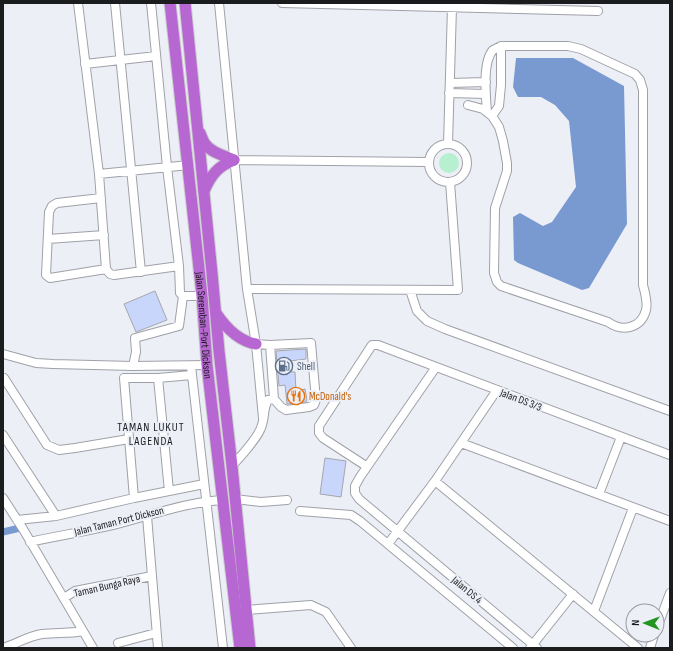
<svg xmlns="http://www.w3.org/2000/svg" width="673" height="651" viewBox="0 0 673 651" font-family="'Sofia Sans Condensed',sans-serif">
<style>
.green{fill:#b7efd1}
.water{fill:#789ad0}
.lines{fill:none;stroke-linecap:round;stroke-linejoin:round}
.canal{stroke:#789ad0;stroke-width:7}
.building{fill:#c9d6fb;stroke:#a4a7ad}
.minor-casing{stroke:#9fa1a8;stroke-width:10}
.highway-casing{stroke:#cdcdce;stroke-width:13}
.minor{stroke:#fff;stroke-width:8}
.highway{stroke:#b767d2;stroke-width:11}
.labels{text-anchor:middle;dominant-baseline:central;stroke-width:4;stroke-linejoin:round;paint-order:stroke}
.street-label{font-size:11px;fill:#1b1c1e;stroke:#edeff7}
.service-label{font-size:11px;fill:#4e5e75;stroke:#edeff7;text-anchor:start}
.food-label{font-size:11px;fill:#c56008;stroke:#edeff7;text-anchor:start}
.neighbourhood-label{font-size:12px;letter-spacing:1px;fill:#1b1c1e;stroke:#edeff7}
</style>
<rect width="100%" height="100%" fill="#edeff7"/>
<path class="green" d="M439 163a10 10 0 1 1 20 0a10 10 0 1 1-20 0Z"/>
<path class="water" d="M 516,58 L 573,58 L 624,86 L 627,224 L 589,288 L 582,290 L 518,263 L 514,260 L 513,217 L 520,213 L 543,226 L 552,222 L 576,187 L 569,121 L 555,105 L 541,97 L 518,97 L 513,87 Z"/>
<g class="lines">
<path class="canal" d="M 3,532 L 20,528"/>
</g>
<path class="building" d="M 155,291 L 167,320 L 136,332 L 124,304 Z
M 306,349 L 306,359 L 290,361 L 291,372 L 295,372 L 296,391 L 305,389 L 307,400 L 306,402 L 287,404 L 285,385 L 279,386 L 276,351 Z
M 325,458 L 346,461 L 341,497 L 320,494 Z"/>
<g class="lines">
<defs>
<path id="minor" d="M 78,3 L 99,174 L 106,269 L 110,274 L 114,275 L 179,266
M 115,3 L 141,272
M 219,3 L 247,289 L 256,344 L 263,418
M 282,3 L 598,11
M 85,64 L 156,56
M 450,83 L 486,82
M 449,93 L 486,94
M 468,105 L 483,109 L 492,116 L 499,127 L 503,141 L 507,163 L 507,171 L 495,208 L 494,273 L 497,282 L 501,286 L 608,322 C 622,332 641,329 646,310 C 648,302 645,293 643,285 L 643,90 L 640,80 L 635,74 L 581,49 L 568,46 L 501,46 C 499,47 495,49 493,50 C 482,62 486,97 487,112
M 492,116 L 499,106 L 501,85 L 501,46
M 448,144 L 452,7
M429 163a19 19 0 1 1 38 0a19 19 0 1 1-38 0Z
M 234,160 L 429,162
M 99,174 L 189,165
M 101,198 L 57,203 L 52,206 L 49,212 L 46,275 L 50,278 L 106,269
M 48,239 L 104,235
M 247,289 L 458,290 L 450,182
M 410,290 L 417,311 L 427,321 L 445,329 L 670,411
M 183,296 L 202,296
M 270,345 L 274,399
M 3,354 L 36,363 L 53,364 L 133,366 L 207,365
M 133,366 L 136,352 L 135,338 L 179,326 L 183,296 L 180,293 L 179,266 L 167,167 L 151,3
M 191,366 L 223,648
M 436,367 L 360,477 L 355,486 L 355,493 L 359,499 L 537,648
M 158,378 L 169,491
M 3,379 L 4,378 L 47,445 L 59,450 L 75,448 L 129,439
M 3,435 L 56,516
M 461,443 L 670,521
M 232,466 C 241,456 259,437 262,425 C 265,416 263,408 268,400 L 274,399 L 281,407 L 286,410 L 309,407 L 314,405 L 316,400 L 311,343 L 270,345 L 256,344
M 366,466 L 323,438 L 319,433 L 319,426 L 372,345 L 378,345 L 670,455
M 435,481 L 638,648
M 599,494 L 621,437
M 3,498 L 23,529 L 93,648
M 134,498 L 124,378 L 158,378 L 192,375
M 235,499 L 261,502 L 287,500
M 300,511 L 351,515 L 360,521 L 513,648
M 147,516 L 158,648
M 17,520 L 56,516 L 134,498 L 204,484
M 30,542 C 60,535 91,531 121,523 C 155,514 188,502 223,500
M 388,544 L 435,481 L 497,390
M 64,598 L 75,591 L 152,576
M 246,610 L 311,605 L 326,612 L 351,648
M 594,611 L 633,508
M 657,628 L 670,593
M 118,643 L 156,633
M 3,648 C 16,644 28,636 42,634 C 56,632 69,634 83,631
M 530,648 L 573,594
M 650,648 L 654,635"/>
<g id="highway">
<path id="s1" d="M 170,3 L 202,296 L 207,365 L 240,648"/>
<path d="M 185,3 L 212,273 L 219,351 L 232,466 L 250,648"/>
<path d="M 200,133 C 202,137 203,142 206,145 C 212,153 225,156 234,160"/>
<path d="M 204,191 C 211,175 218,166 234,160"/>
<path d="M 216,313 C 226,328 238,341 256,344"/>
</g>
</defs>
<use href="#minor" class="minor-casing"/>
<use href="#highway" class="highway-casing"/>
<use href="#minor" class="minor"/>
<use href="#highway" class="highway"/>
</g>
<defs>
<symbol id="fuel-ring" viewBox="-11 -11 22 22"><circle r="9.5" fill="#edeff7" stroke="#5c6f8a" stroke-width="1.5"/><path d="M-5.5-6h7V0h2V4h1.3V-2.5L3-4.5l.8-.8L6-3V5H2.5V1h-1V6h-7ZM-4.2-4.7v3.2H.2V-4.7Z" fill="#5c6f8a"/></symbol>
<symbol id="restaurant-ring" viewBox="-11 -11 22 22"><circle r="9.5" fill="#edeff7" stroke="#e8710a" stroke-width="1.5"/><path d="M-5-6h1v4h1v-4h1v4h1v-4h1v5L-1.5 .5V6h-2V.5L-5-1ZM5-6V6H3V1.5H1.5Q1.5-4 5-6Z" fill="#e8710a"/></symbol>
</defs>
<g fill-rule="evenodd">
<use href="#fuel-ring" x="274" y="356" width="20" height="20"/>
<use href="#restaurant-ring" x="286" y="386" width="20" height="20"/>
</g>
<g class="labels">
<g class="street-label">
<text stroke="none"><textPath href="#s1" startOffset="324">Jalan Seremban-Port Dickson</textPath></text>
<text transform="translate(521 400) rotate(21)">Jalan DS 3/3</text>
<text transform="translate(119 521) rotate(-14)">Jalan Taman Port Dickson</text>
<text transform="translate(107 586) rotate(-13)">Taman Bunga Raya</text>
<text transform="translate(467 590) rotate(40)">Jalan DS 4</text>
</g>
<g class="service-label">
<text x="297" y="366">Shell</text>
</g>
<g class="food-label">
<text x="309" y="396">McDonald's</text>
</g>
<g class="neighbourhood-label">
<text x="151" y="427">TAMAN LUKUT<tspan x="151" dy="14">LAGENDA</tspan></text>
</g>
</g>
<rect width="673" height="651" fill="none" stroke="#1b1c1e" stroke-width="8"/>
<g transform="translate(645 623) rotate(271)"><circle r="19" fill="#edeff7" stroke="#999ba0"/>
<path d="M0-3L7 15L0 10L-7 15Z" fill="#249522"/>
<text y="-6" font-size="11" font-weight="bold" text-anchor="middle" fill="#1b1c1e">N</text>
</g>
</svg>
